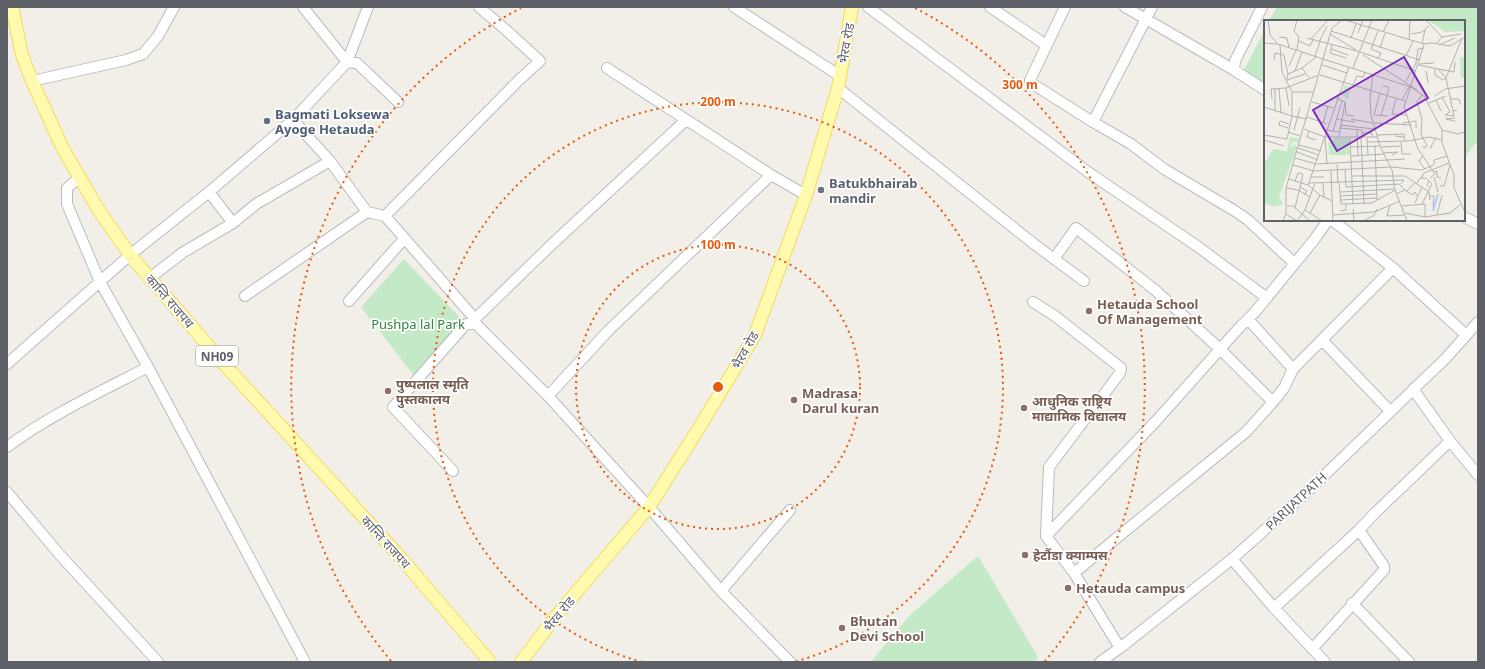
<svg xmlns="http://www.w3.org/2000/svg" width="1485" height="669" viewBox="0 0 1485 669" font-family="'Noto Sans','Noto Sans Devanagari',sans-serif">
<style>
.green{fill:#c3e9c7}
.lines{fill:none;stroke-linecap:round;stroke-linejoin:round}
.minor-casing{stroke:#b9bbc0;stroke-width:12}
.major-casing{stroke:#f6da5b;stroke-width:14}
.minor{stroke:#fff;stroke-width:10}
.major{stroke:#fffaae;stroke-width:12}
.ring{fill:none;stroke:#e8590c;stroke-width:2;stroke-dasharray:2 4}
.service-dot{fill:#5c6f8a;stroke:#fff;stroke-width:1.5}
.worship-dot{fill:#6b7280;stroke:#fff;stroke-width:1.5}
.education-dot{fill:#8d6e63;stroke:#fff;stroke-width:1.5}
.labels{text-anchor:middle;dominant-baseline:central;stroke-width:3.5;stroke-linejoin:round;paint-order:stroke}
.shield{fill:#fff;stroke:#8e9095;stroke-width:1}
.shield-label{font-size:12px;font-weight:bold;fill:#5e6167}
.street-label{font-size:13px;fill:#5e6167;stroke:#fff}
.service-label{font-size:13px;font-weight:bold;fill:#4e5e75;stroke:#fff;text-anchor:start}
.worship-label{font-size:13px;font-weight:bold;fill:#5b616d;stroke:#fff;text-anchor:start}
.education-label{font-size:13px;font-weight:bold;fill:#785e54;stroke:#fff;text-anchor:start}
.park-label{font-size:13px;fill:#31823e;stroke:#fff}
.inset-river{fill:none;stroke:#a9d1ff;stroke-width:2}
.inset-road{fill:none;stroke:#b2b2b0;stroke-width:1}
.view{fill:#7b2cbf;fill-opacity:0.15;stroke:#7b2cbf;stroke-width:2}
.inset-edge{fill:none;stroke:#5e6167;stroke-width:2}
.centre{fill:#e8590c;stroke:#fff;stroke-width:2}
.ring-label{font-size:12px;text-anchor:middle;font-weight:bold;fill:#e8590c;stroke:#fff;stroke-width:3.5;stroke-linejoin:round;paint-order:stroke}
</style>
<rect width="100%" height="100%" fill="#f1efe7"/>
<path class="green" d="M 1277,7 L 1478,7 L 1478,145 L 1475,143 L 1464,159 L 1464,21 L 1269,21 Z
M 1265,30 L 1265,83 L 1244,70 Z
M 404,259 L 466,324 L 415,377 L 361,307 Z
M 978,556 L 1038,657 L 1034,662 L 871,662 L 910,615 Z"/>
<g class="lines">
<defs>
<path id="minor" d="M 303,7 L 347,62 L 357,63 L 398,102
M 734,7 L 840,76
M 868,7 L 1088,172 L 1197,246 L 1267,298
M 990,7 L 1046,45
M 1065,7 L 1030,80 L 1031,83 L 1093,122 L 1131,144 L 1164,169 L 1235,211 L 1248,220 L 1294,263
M 1125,7 L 1234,70 L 1265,90
M 607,68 L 771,175 L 806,195
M 1234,70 L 1235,61 L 1262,7
M 32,81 L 126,60 L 143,54 L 158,36 L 174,7
M 838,88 L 1034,244 L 1084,281
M 293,120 L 330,161 L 367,212 L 385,216 L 475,319 L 476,324 L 548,396 L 649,507 L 721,591 L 790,662
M 1093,122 L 1152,7
M 79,178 L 67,188 L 67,204 L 100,282 L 148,367 L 305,662
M 209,192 L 233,223
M 385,216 L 520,79 L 540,61 L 506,30 L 479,7
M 1464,217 L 1478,224
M 1332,220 L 1393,268 L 1466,335
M 1054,259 L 1076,228 L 1155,290 L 1220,349 L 1273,402
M 150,278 L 182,253 L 233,223 L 256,204 L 330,161
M 245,296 L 367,212
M 349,301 L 403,240
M 1033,302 L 1055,316 L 1121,368 L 1120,373 L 1049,467 L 1046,536 L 1074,573 L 1120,648
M 475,319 L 549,247 L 686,120
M 1248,319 L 1293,369
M 1322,340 L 1390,411
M 7,364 L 130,255 L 209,192 L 293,120 L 347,62 L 368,7
M 1413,389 L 1450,441 L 1478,475
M 548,396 L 608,331 L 771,175
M 7,447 C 50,415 100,392 148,367
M 453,471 L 393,407 L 466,324 L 476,324
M 7,492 L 60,555 L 158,662
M 1046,536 L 1157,420 L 1238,329 L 1255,312 L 1314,240 L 1328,220
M 1232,559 L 1274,608 L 1325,662
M 1074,573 L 1246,432 L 1273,402 L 1284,388 L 1293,369 L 1393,268
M 721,591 L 790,510
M 1352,603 L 1409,662
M 1274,608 L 1359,530 L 1375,513 L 1450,441
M 1312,649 L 1384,570 L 1384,566 L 1359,530
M 1100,662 L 1120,648 L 1232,559 L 1306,493 L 1446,358 L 1478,322"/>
<path id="major" d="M 12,7 L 22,55 L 32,81 L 63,149 L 98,209 L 130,255 L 224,364 L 401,558 L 490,662
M 521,662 L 556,616 L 649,507 L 699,428 L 755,335 L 806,195 L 838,88 L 852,7"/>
</defs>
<use href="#minor" class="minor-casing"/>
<use href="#major" class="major-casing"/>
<use href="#minor" class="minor"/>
<use href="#major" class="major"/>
</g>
<g class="ring">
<circle cx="718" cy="387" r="142"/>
<path d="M642 662A285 285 0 1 1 794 662"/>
<path d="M391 661A427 427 0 0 1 521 8M915 8A427 427 0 0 1 1045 661"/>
</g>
<circle class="service-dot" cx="267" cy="121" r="4"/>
<circle class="worship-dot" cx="821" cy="190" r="4"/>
<g class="education-dot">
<circle cx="1089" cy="311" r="4"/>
<circle cx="388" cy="391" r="4"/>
<circle cx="794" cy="400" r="4"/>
<circle cx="1024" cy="408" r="4"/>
<circle cx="1025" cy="555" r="4"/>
<circle cx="1068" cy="588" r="4"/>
<circle cx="842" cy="628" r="4"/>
</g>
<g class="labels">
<rect class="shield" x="196" y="346" width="42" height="20" rx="3"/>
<g class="shield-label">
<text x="217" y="356">NH09</text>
</g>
<g class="street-label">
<text transform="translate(846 43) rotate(-80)">भैरव रोड</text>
<text transform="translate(170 301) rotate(49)">कान्ति राजपथ</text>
<text transform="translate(745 350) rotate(-61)">भैरव रोड</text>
<text transform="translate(1296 501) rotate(-43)">PARIJATPATH</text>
<text transform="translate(386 542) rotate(48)">कान्ति राजपथ</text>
<text transform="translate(559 614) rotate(-51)">भैरव रोड</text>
</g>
<g class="service-label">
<text x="275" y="114">Bagmati Loksewa<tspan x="275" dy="15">Ayoge Hetauda</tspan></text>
</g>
<g class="worship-label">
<text x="829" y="183">Batukbhairab<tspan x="829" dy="15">mandir</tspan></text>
</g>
<g class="education-label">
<text x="1097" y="304">Hetauda School<tspan x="1097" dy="15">Of Management</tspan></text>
<text x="396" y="384">पुष्पलाल स्मृति<tspan x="396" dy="15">पुस्तकालय</tspan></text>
<text x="802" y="393">Madrasa<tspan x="802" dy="15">Darul kuran</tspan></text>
<text x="1032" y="401">आधुनिक राष्ट्रिय<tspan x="1032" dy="15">माद्यामिक विद्यालय</tspan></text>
<text x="1033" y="555">हेटौंडा क्याम्पस</text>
<text x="1076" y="588">Hetauda campus</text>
<text x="850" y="621">Bhutan<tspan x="850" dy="15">Devi School</tspan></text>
</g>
<g class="park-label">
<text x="418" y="324">Pushpa lal Park</text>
</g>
</g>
<g transform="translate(1264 20)">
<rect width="201" height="201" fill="#f1efe7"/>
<path d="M 164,0 L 201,0 L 201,11 L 181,12 ZM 196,37 L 201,38 L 201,58 L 197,57 ZM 81,65 L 87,67 L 84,79 L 77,75 ZM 26,117 L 36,119 L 35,123 L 28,121 L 27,126 L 29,128 L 30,124 L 33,127 L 15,177 L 19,184 L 11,187 L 1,184 L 0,144 L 9,129 L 23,131 ZM 70,117 L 85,118 L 86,135 L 65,135 L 64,122 L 68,122 Z" fill="#c3e9c7"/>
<path class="inset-river" d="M 169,191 L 174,174"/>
<path class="inset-road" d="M 4,0 L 6,15 L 13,23M 33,0 L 30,11 L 35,17 L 33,30M 78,0 L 68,8 L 59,39 L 147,67 L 160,76 L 178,110 L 178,123 L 190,155 L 190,168 L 201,192M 81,0 L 160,24M 162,0 L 178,17M 67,11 L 156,40M 114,11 L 107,29 L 117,33 L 114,38M 119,12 L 125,0M 94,13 L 99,0M 66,14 L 92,30M 147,14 L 158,12 L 165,6M 15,17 L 23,18 L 25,28M 43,18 L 93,31 L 152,51M 87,18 L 92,4M 47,19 L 64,0M 145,20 L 146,0M 35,21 L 46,26 L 49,20M 55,22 L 63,6M 0,23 L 14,24 L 59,39 L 22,168 L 22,194 L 19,201M 173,23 L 178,17 L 197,14M 158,24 L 161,10M 160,24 L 140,87 L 154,129 L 171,154 L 166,158M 160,24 L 168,23 L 186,26 L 201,17M 177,24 L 191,18M 16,25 L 18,52 L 28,72 L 28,96 L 43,99M 68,25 L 66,33 L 82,38M 116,28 L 121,13M 67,29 L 84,35M 99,35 L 153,70M 51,36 L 56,22M 142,36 L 149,21M 10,40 L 11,33 L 20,35 L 24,54M 155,44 L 170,43M 58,45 L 83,53M 154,45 L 190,52 L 191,42M 25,46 L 32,30M 38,48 L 45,58M 89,48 L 108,0M 171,49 L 171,55 L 179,60 L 182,58M 174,49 L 182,58M 31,51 L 38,32M 162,51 L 164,63M 56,55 L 141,81M 109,55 L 106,77 L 107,95 L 116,126 L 128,150 L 131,170 L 143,201M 23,59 L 24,54 L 38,48 L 52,37M 23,60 L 41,54M 142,61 L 152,43 L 154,29 L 160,28M 89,65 L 93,56 L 99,57 L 101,52M 119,66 L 125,67 L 123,75M 15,68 L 17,93M 22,68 L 25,86M 11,69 L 11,91M 28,72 L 49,72M 158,75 L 153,82 L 158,99 L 157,114 L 163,126 L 160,128 L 159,126M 171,76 L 181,69 L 201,66M 178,77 L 186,92 L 181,95 L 190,96 L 189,91 L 193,90M 72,78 L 81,82 L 82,95 L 90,96M 8,79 L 7,69 L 22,68 L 55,55M 132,79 L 128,94 L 143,95M 186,79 L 195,79 L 196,84M 138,80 L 145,67M 172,80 L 177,91M 48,82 L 69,88M 165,83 L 182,76M 0,87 L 28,96 L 23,119 L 0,115M 189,91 L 182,58 L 198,18M 110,95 L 116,73M 111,95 L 124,96M 117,95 L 123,76M 43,97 L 63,104M 191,98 L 182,99 L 191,101M 72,99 L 90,102 L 90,100M 87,99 L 109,103M 59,103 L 64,86M 110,103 L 148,105M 76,105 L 110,109M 141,106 L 139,103 L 152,101 L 152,108M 24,108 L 15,105 L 16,101 L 25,104M 75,108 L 98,110 L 98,118M 40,109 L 61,117 L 113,117M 93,109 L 94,135M 30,110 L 36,88M 62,110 L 75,112M 178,110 L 194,114 L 201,112M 45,111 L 43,117 L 52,120M 69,111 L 78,81M 24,112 L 36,116M 98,113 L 108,113 L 108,117M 113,115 L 140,114 L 140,117M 131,116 L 140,117 L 141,121 L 145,121 L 165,117 L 178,120M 75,117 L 81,82M 61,118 L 63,144M 86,118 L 89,184M 97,118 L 100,184M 103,118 L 104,135M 0,120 L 20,126M 104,122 L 141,121M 137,122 L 138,134 L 147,134M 35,125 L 57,131M 111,126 L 113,180M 86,127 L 115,126M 117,127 L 136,126M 34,128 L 55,135M 166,129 L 172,117M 33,132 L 54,140M 119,133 L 134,132 L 128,135M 87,136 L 120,134M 159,136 L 155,141 L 161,149M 31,138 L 52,144M 53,144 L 141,139M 73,144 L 74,163M 29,145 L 50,151 L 127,147 L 158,150 L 170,145 L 170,140 L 183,136M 81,150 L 82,167M 67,151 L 69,201M 170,152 L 173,151 L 173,157 L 177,158M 88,156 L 141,156 L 165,172 L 166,180M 47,157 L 60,157M 170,157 L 174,172M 25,159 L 44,165 L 56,175 L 68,181M 157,159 L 160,153 L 185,143M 31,161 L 34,153 L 39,154 L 37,163M 45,163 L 140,160 L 137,164M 59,163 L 60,178M 75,163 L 77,184 L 108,183 L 131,170M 153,163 L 156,158 L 162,158 L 165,161M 44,165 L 85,47M 176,166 L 180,166 L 186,145M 36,167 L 43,171 L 40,175M 82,167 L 135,164 L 141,170M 22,168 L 34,170 L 46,177M 143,171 L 151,162M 76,172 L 130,169M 132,174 L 141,170 L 148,175 L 151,172 L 153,176M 76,176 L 113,174M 166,176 L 170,176 L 169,187M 77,180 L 113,178M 151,183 L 158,167M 158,184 L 168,164 L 165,161 L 163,165 L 165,167M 126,185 L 123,196 L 140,195M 23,186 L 29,186 L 46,201M 138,186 L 161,184 L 161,197M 31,188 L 37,163M 89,189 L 90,201M 41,190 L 58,201M 76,191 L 82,190 L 82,184M 46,193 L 56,175M 141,193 L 161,197 L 186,193 L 196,185M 22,194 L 33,201 L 41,190 L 51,163M 173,194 L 178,175M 69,195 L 110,192 L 136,181M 100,201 L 110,195 L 113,189"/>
<path class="view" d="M 140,37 L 164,78 L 73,131 L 49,90 Z"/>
<rect width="201" height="201" class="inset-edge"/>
</g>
<circle cx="718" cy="387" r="6" class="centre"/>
<g class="ring-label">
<text x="1020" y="89">300 m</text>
<text x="718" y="106">200 m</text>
<text x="718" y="249">100 m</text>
</g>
<rect width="1485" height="669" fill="none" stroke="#5e6167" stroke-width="16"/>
</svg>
